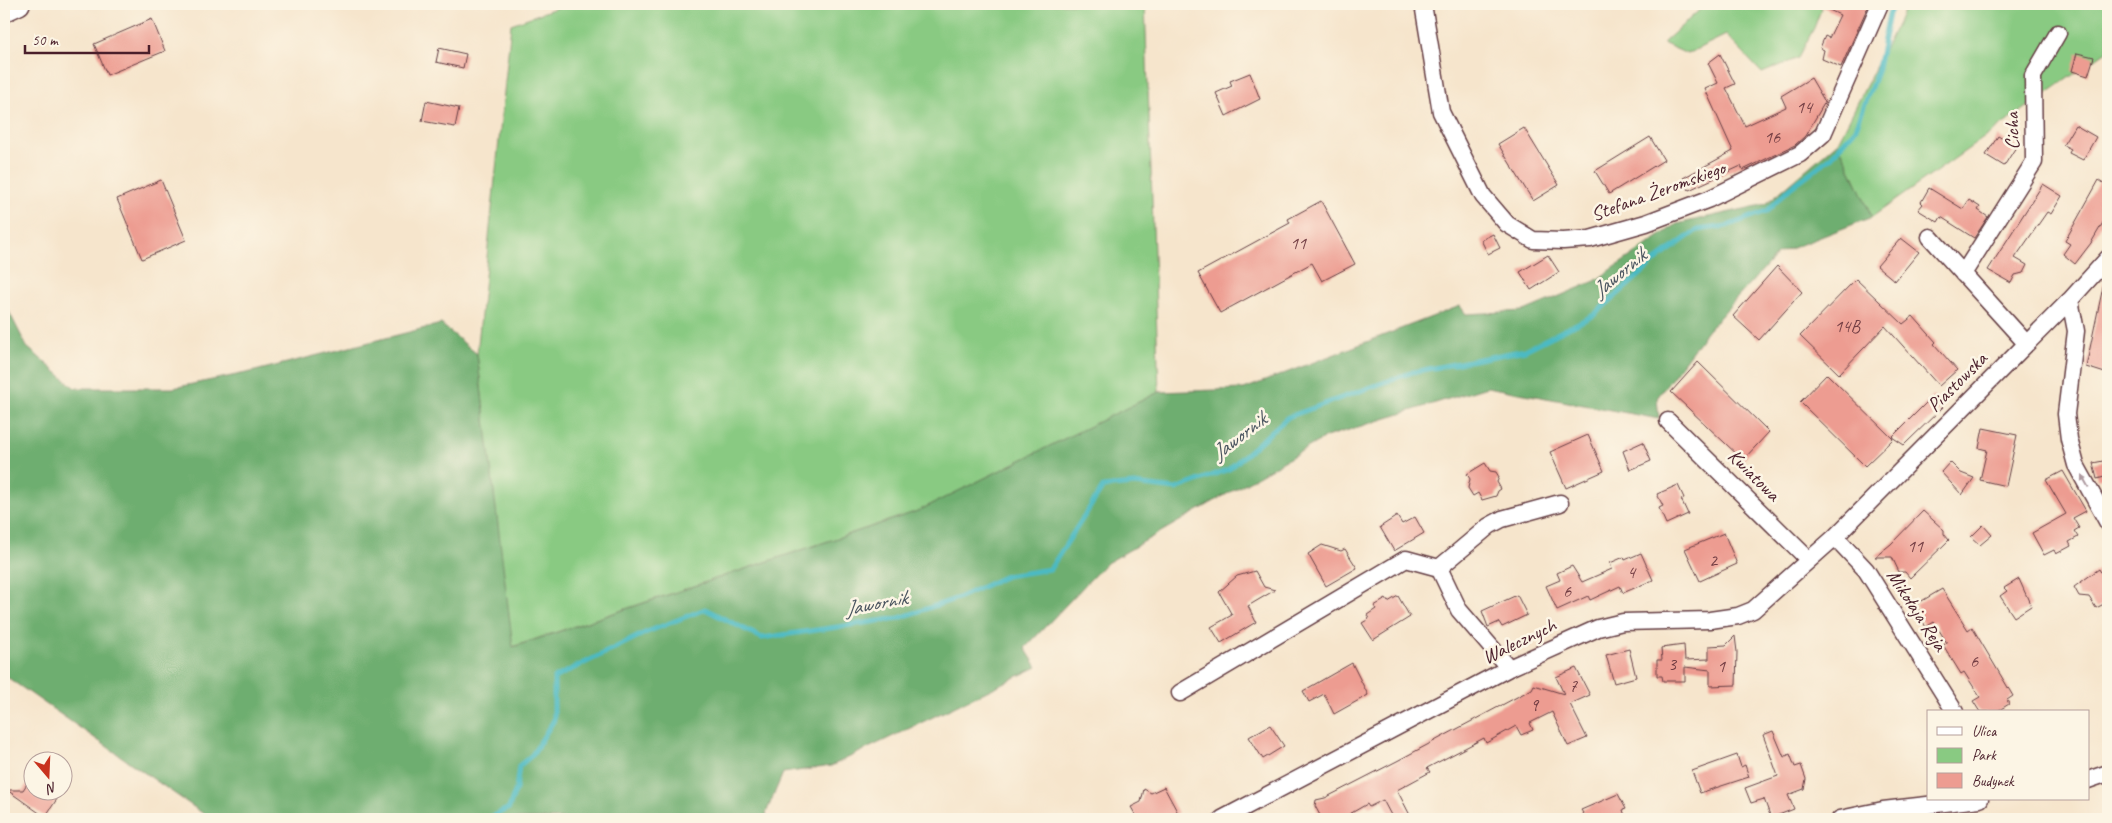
<svg xmlns="http://www.w3.org/2000/svg" width="2112" height="823" viewBox="0 0 2112 823" font-family="Caveat,sans-serif">
<style>
.green{fill:#89ca82;stroke:#6a7456}
.forest{fill:#6eae70;stroke:#5c664e}
.lines{fill:none;stroke-linecap:round;stroke-linejoin:round}
.stream{stroke:#4cbac3;stroke-width:5}
.building{fill:#ed9c91}
.minor-casing{stroke:#643d43;stroke-width:19}
.tertiary-casing{stroke:#643d43;stroke-width:24}
.minor{stroke:#fff;stroke-width:16}
.tertiary{stroke:#fff;stroke-width:21}
.oneway{fill:#ae9aa0}
.labels{text-anchor:middle;dominant-baseline:central;stroke-width:5;stroke-linejoin:round;paint-order:stroke}
.number-label{font-size:18px;fill:#733e44}
.street-label{font-size:20px;fill:#4a1f2b;stroke:#fcf5e5}
.water-label{font-size:21px;font-style:italic;fill:#4b5560;stroke:#fcf5e5}
</style>
<rect width="100%" height="100%" fill="#fcf5e5"/>
<filter id="ink" filterUnits="userSpaceOnUse"><feTurbulence type="fractalNoise" baseFrequency=".02" numOctaves="2"/><feDisplacementMap in="SourceGraphic" scale="10" xChannelSelector="R" yChannelSelector="G"/><feConvolveMatrix kernelMatrix="1 2 1 2 8 2 1 2 1" color-interpolation-filters="sRGB"/></filter>
<filter id="wash" filterUnits="userSpaceOnUse"><feTurbulence type="fractalNoise" baseFrequency=".0096" numOctaves="4" result="noise"/><feDisplacementMap in="SourceGraphic" scale="20" xChannelSelector="R" yChannelSelector="G"/><feGaussianBlur stdDeviation="1.12" result="paint"/><feColorMatrix in="noise" values="0 0 0 0 0 0 0 0 0 0 0 0 0 0 0 0 0 1.4 0 .05"/><feComposite in="paint" operator="in"/></filter>
<g filter="url(#wash)">
<rect width="100%" height="100%" fill="#f6e5cc"/>
<path class="green" d="M 567,4 L 1145,4 L 1159,392 L 918,511 L 512,647 L 477,354 L 511,24 Z
M 1706,4 L 1823,4 L 1814,28 L 1798,58 L 1762,73 L 1726,35 L 1687,54 L 1663,43 Z
M 1907,4 L 2108,4 L 2108,50 L 1872,217 L 1838,142 Z"/>
<path class="forest" d="M 1838,142 L 1872,217 L 1777,254 L 1707,331 L 1657,398 L 1659,419 L 1487,387 L 1326,437 L 1105,564 L 1025,648 L 1037,667 L 831,766 L 783,773 L 766,813 L 768,819 L 211,819 L 4,675 L 4,302 L 27,347 L 75,388 L 173,388 L 251,372 L 441,324 L 477,354 L 513,647 L 918,511 L 1159,392 L 1244,389 L 1460,306 L 1466,314 L 1524,311 L 1595,281 L 1677,224 L 1766,204 Z"/>
<g class="lines">
<path class="stream" d="M 487,819 L 509,808 L 516,789 L 519,766 L 532,755 L 554,720 L 554,678 L 647,632 L 705,609 L 762,638 L 899,618 L 958,598 L 1006,576 L 1050,569 L 1103,487 L 1134,484 L 1176,489 L 1229,469 L 1288,417 L 1413,372 L 1525,350 L 1594,315 L 1660,257 L 1697,230 L 1727,226 L 1767,211 L 1790,188 L 1830,158 L 1856,128 L 1878,69 L 1889,14 L 1894,4"/>
</g>
<g id="blocks">
<path class="building" d="M 1816,4 L 1869,4 L 1841,67 L 1822,59 L 1824,50 L 1820,48 L 1825,36 L 1829,38 L 1840,15 Z
M 152,19 L 165,51 L 107,75 L 94,44 Z
M 439,48 L 466,54 L 463,68 L 436,62 Z
M 2077,53 L 2094,57 L 2088,76 L 2072,71 Z
M 1720,54 L 1735,84 L 1726,88 L 1745,126 L 1786,107 L 1781,96 L 1811,78 L 1825,102 L 1805,136 L 1795,145 L 1743,170 L 1741,166 L 1689,190 L 1683,178 L 1733,151 L 1705,89 L 1718,83 L 1708,63 Z
M 1250,73 L 1260,99 L 1226,116 L 1216,93 L 1232,86 L 1230,81 Z
M 426,101 L 459,108 L 455,127 L 422,121 Z
M 2075,125 L 2096,137 L 2083,160 L 2069,153 L 2071,149 L 2063,145 Z
M 1524,128 L 1559,185 L 1533,201 L 1498,144 Z
M 1998,136 L 2016,147 L 2004,166 L 1986,155 Z
M 1650,137 L 1664,160 L 1609,194 L 1595,171 Z
M 161,180 L 186,240 L 142,259 L 117,199 Z
M 2099,180 L 2108,186 L 2108,214 L 2091,243 L 2075,264 L 2063,254 L 2070,244 L 2065,241 Z
M 2043,184 L 2062,196 L 2051,214 L 2047,212 L 2015,258 L 2027,265 L 2023,273 L 2015,275 L 2011,283 L 1988,270 Z
M 1929,188 L 1963,209 L 1969,200 L 1980,207 L 1978,210 L 1988,217 L 1974,238 L 1941,217 L 1938,222 L 1918,210 L 1923,204 L 1921,202 Z
M 1321,201 L 1355,264 L 1322,281 L 1312,263 L 1220,313 L 1198,273 L 1290,223 L 1288,219 Z
M 1493,234 L 1500,248 L 1488,254 L 1481,240 Z
M 1901,238 L 1919,252 L 1895,281 L 1877,266 Z
M 1548,255 L 1559,272 L 1531,290 L 1520,272 Z
M 1777,266 L 1802,292 L 1759,340 L 1733,316 Z
M 1856,279 L 1903,324 L 1913,316 L 1936,342 L 1934,344 L 1957,370 L 1939,386 L 1885,326 L 1839,374 L 1800,336 Z
M 2104,282 L 2108,282 L 2108,374 L 2086,367 Z
M 1698,362 L 1769,432 L 1743,460 L 1671,392 Z
M 1827,374 L 1893,439 L 1865,466 L 1800,402 Z
M 1933,396 L 1943,407 L 1904,445 L 1892,437 Z
M 1983,428 L 2017,435 L 2006,486 L 1980,480 L 1987,450 L 1979,448 Z
M 1588,435 L 1604,471 L 1566,488 L 1550,452 Z
M 1643,442 L 1651,461 L 1630,470 L 1623,451 Z
M 2108,460 L 2108,476 L 2097,479 L 2093,463 Z
M 1950,462 L 1961,473 L 1974,478 L 1962,495 L 1941,472 Z
M 1485,463 L 1490,471 L 1496,472 L 1499,477 L 1497,482 L 1501,489 L 1498,491 L 1496,496 L 1482,500 L 1478,493 L 1473,496 L 1468,488 L 1470,479 L 1467,474 Z
M 2063,471 L 2086,511 L 2073,518 L 2079,528 L 2074,531 L 2078,537 L 2069,542 L 2071,546 L 2056,554 L 2054,550 L 2044,555 L 2032,533 L 2066,514 L 2046,480 Z
M 1678,485 L 1684,498 L 1681,499 L 1688,514 L 1666,524 L 1659,508 L 1663,506 L 1657,494 Z
M 1923,511 L 1944,530 L 1944,534 L 1949,540 L 1910,578 L 1905,572 L 1899,572 L 1892,557 L 1875,557 L 1891,544 Z
M 1397,516 L 1402,524 L 1415,517 L 1424,533 L 1394,551 L 1380,527 Z
M 1983,525 L 1992,535 L 1980,545 L 1971,537 Z
M 1724,533 L 1737,564 L 1700,581 L 1685,549 Z
M 1322,545 L 1341,551 L 1345,549 L 1357,568 L 1326,586 L 1308,554 Z
M 1641,553 L 1653,580 L 1623,593 L 1620,586 L 1590,600 L 1588,596 L 1557,610 L 1546,586 L 1560,580 L 1557,573 L 1572,566 L 1582,582 L 1612,569 L 1610,563 L 1624,557 L 1625,560 Z
M 2099,569 L 2104,578 L 2108,576 L 2108,602 L 2096,608 L 2089,597 L 2079,596 L 2074,587 Z
M 1255,571 L 1264,587 L 1275,590 L 1248,606 L 1256,622 L 1221,643 L 1211,627 L 1232,615 L 1219,592 L 1237,576 Z
M 2019,579 L 2031,606 L 2014,617 L 2000,596 L 2007,591 L 2004,588 Z
M 1942,589 L 1968,630 L 1972,627 L 2013,696 L 2007,700 L 2009,704 L 1996,712 L 1980,712 L 1973,701 L 1980,697 L 1964,672 L 1961,674 L 1943,645 L 1947,643 L 1934,622 L 1926,627 L 1918,614 L 1920,613 L 1915,605 Z
M 1517,595 L 1527,615 L 1502,627 L 1499,622 L 1488,627 L 1482,611 Z
M 1398,596 L 1410,617 L 1373,640 L 1362,623 L 1369,619 L 1367,615 L 1376,609 L 1374,606 L 1386,599 L 1388,602 Z
M 1735,636 L 1737,652 L 1736,685 L 1710,686 L 1710,670 L 1685,667 L 1685,681 L 1663,681 L 1662,676 L 1657,676 L 1657,660 L 1662,660 L 1661,648 L 1684,645 L 1685,660 L 1709,659 L 1709,646 L 1726,645 Z
M 1629,649 L 1636,677 L 1614,683 L 1606,655 Z
M 1352,663 L 1368,695 L 1334,714 L 1324,694 L 1309,702 L 1303,691 Z
M 1576,668 L 1590,695 L 1570,704 L 1587,738 L 1568,746 L 1552,712 L 1530,723 L 1533,730 L 1521,735 L 1516,726 L 1486,743 L 1484,738 L 1427,768 L 1430,772 L 1397,790 L 1412,819 L 1393,819 L 1383,800 L 1369,807 L 1367,804 L 1341,819 L 1322,819 L 1315,806 L 1316,800 L 1325,798 L 1397,761 L 1532,689 L 1534,685 L 1564,694 L 1556,677 Z
M 1270,725 L 1284,746 L 1263,759 L 1249,737 Z
M 1773,731 L 1784,757 L 1790,754 L 1795,767 L 1801,765 L 1806,779 L 1804,789 L 1788,795 L 1794,809 L 1771,818 L 1764,799 L 1751,803 L 1745,788 L 1778,776 L 1763,735 Z
M 1737,755 L 1741,767 L 1745,765 L 1749,777 L 1700,793 L 1692,771 Z
M 32,776 L 32,790 L 45,790 L 57,799 L 45,817 L 7,790 L 23,790 Z
M 1164,787 L 1178,813 L 1166,819 L 1138,819 L 1131,807 L 1141,802 L 1144,789 L 1151,793 Z
M 1618,794 L 1626,809 L 1623,810 L 1626,819 L 1587,819 L 1581,810 Z"/>
</g>
</g>
<g filter="url(#ink)">
<use href="#blocks" fill-opacity="0" stroke="#643d43" stroke-width="1"/>
<g class="lines">
<defs>
<path id="minor" d="M 1423,4 L 1441,112 L 1483,196 L 1507,224 L 1533,240 L 1563,241 L 1590,239 L 1646,223 L 1709,199 L 1800,154 L 1823,134 L 1880,4
M 1930,237 L 2026,343
M 1963,274 L 2034,162 L 2033,76 L 2058,33
M 2070,300 L 2076,331 L 2066,414 L 2069,439 L 2076,465 L 2108,523
M 1668,421 L 1809,560
M 1835,537 L 1866,570 L 1955,712
M 1439,568 L 1489,526 L 1502,519 L 1560,503
M 1180,693 L 1406,559 L 1439,568 L 1459,610 L 1509,668
M 2088,780 L 2108,773
M 1222,819 L 1509,668 L 1598,628 L 1623,622 L 1710,620 L 1738,616 L 1753,610 L 1835,537 L 2070,300 L 2108,258
M 1840,819 L 1883,810 L 1980,799"/>
<path id="tertiary" d="M 4,11 L 19,4"/>
</defs>
<use href="#minor" class="minor-casing"/>
<use href="#tertiary" class="tertiary-casing"/>
<use href="#minor" class="minor"/>
<use href="#tertiary" class="tertiary"/>
</g>
<defs><path id="oneway-solid" d="M-6-.8H1V-3.2L6.5 0L1 3.2V.8H-6Z" transform="scale(1.25)"/></defs>
<use class="oneway" href="#oneway-solid" transform="translate(2085 481) rotate(-119)"/>
</g>
<g class="labels">
<g class="number-label">
<text x="1804" y="107">14</text>
<text x="1772" y="137">16</text>
<text x="1298" y="243">11</text>
<text x="1847" y="326">14B</text>
<text x="1915" y="546">11</text>
<text x="1713" y="560">2</text>
<text x="1631" y="572">4</text>
<text x="1567" y="591">6</text>
<text x="1974" y="661">6</text>
<text x="1672" y="664">3</text>
<text x="1721" y="666">1</text>
<text x="1573" y="686">7</text>
<text x="1534" y="705">9</text>
</g>
<g class="street-label">
<text transform="translate(2012 131) rotate(-91)">Cicha</text>
<text transform="translate(1658 191) rotate(-20)">Stefana Żeromskiego</text>
<text transform="translate(1957 382) rotate(-45)">Piastowska</text>
<text transform="translate(1754 475) rotate(45)">Kwiatowa</text>
<text transform="translate(1917 610) rotate(57)">Mikołaja Reja</text>
<text transform="translate(1519 641) rotate(-26)">Walecznych</text>
</g>
<g class="water-label">
<text transform="translate(1619 273) rotate(-40)">Jawornik</text>
<text transform="translate(1239 436) rotate(-38)">Jawornik</text>
<text transform="translate(876 603) rotate(-11)">Jawornik</text>
</g>
</g>
<rect width="2112" height="823" fill="none" stroke="#fcf5e5" stroke-width="20"/>
<rect x="1927" y="710" width="162" height="90" fill="#fcf5e5" stroke="#b59f9b"/>
<rect x="1937" y="727" width="25" height="8" fill="#ffffff" stroke="#b59f9b"/>
<text x="1972" y="736" font-size="15" fill="#4a1f2b">Ulica</text>
<rect x="1937" y="748" width="25" height="15" fill="#89ca82" stroke="#b59f9b"/>
<text x="1972" y="760" font-size="15" fill="#4a1f2b">Park</text>
<rect x="1937" y="773" width="25" height="15" fill="#ed9c91" stroke="#b59f9b"/>
<text x="1972" y="786" font-size="15" fill="#4a1f2b">Budynek</text>
<g transform="translate(48 776) rotate(161)"><circle r="24" fill="#fcf5e5" stroke="#b59f9b"/>
<path d="M0-4L9 19L0 12L-9 19Z" fill="#c8321e"/>
<text y="-8" font-size="14" font-weight="bold" text-anchor="middle" fill="#4a1f2b">N</text>
</g>
<path d="M25 45v8h124v-8" fill="none" stroke="#4a1f2b" stroke-width="2.5"/>
<text x="32" y="45" font-size="15" fill="#4a1f2b" stroke="#fcf5e5" stroke-width="4" paint-order="stroke">50 m</text>
</svg>
